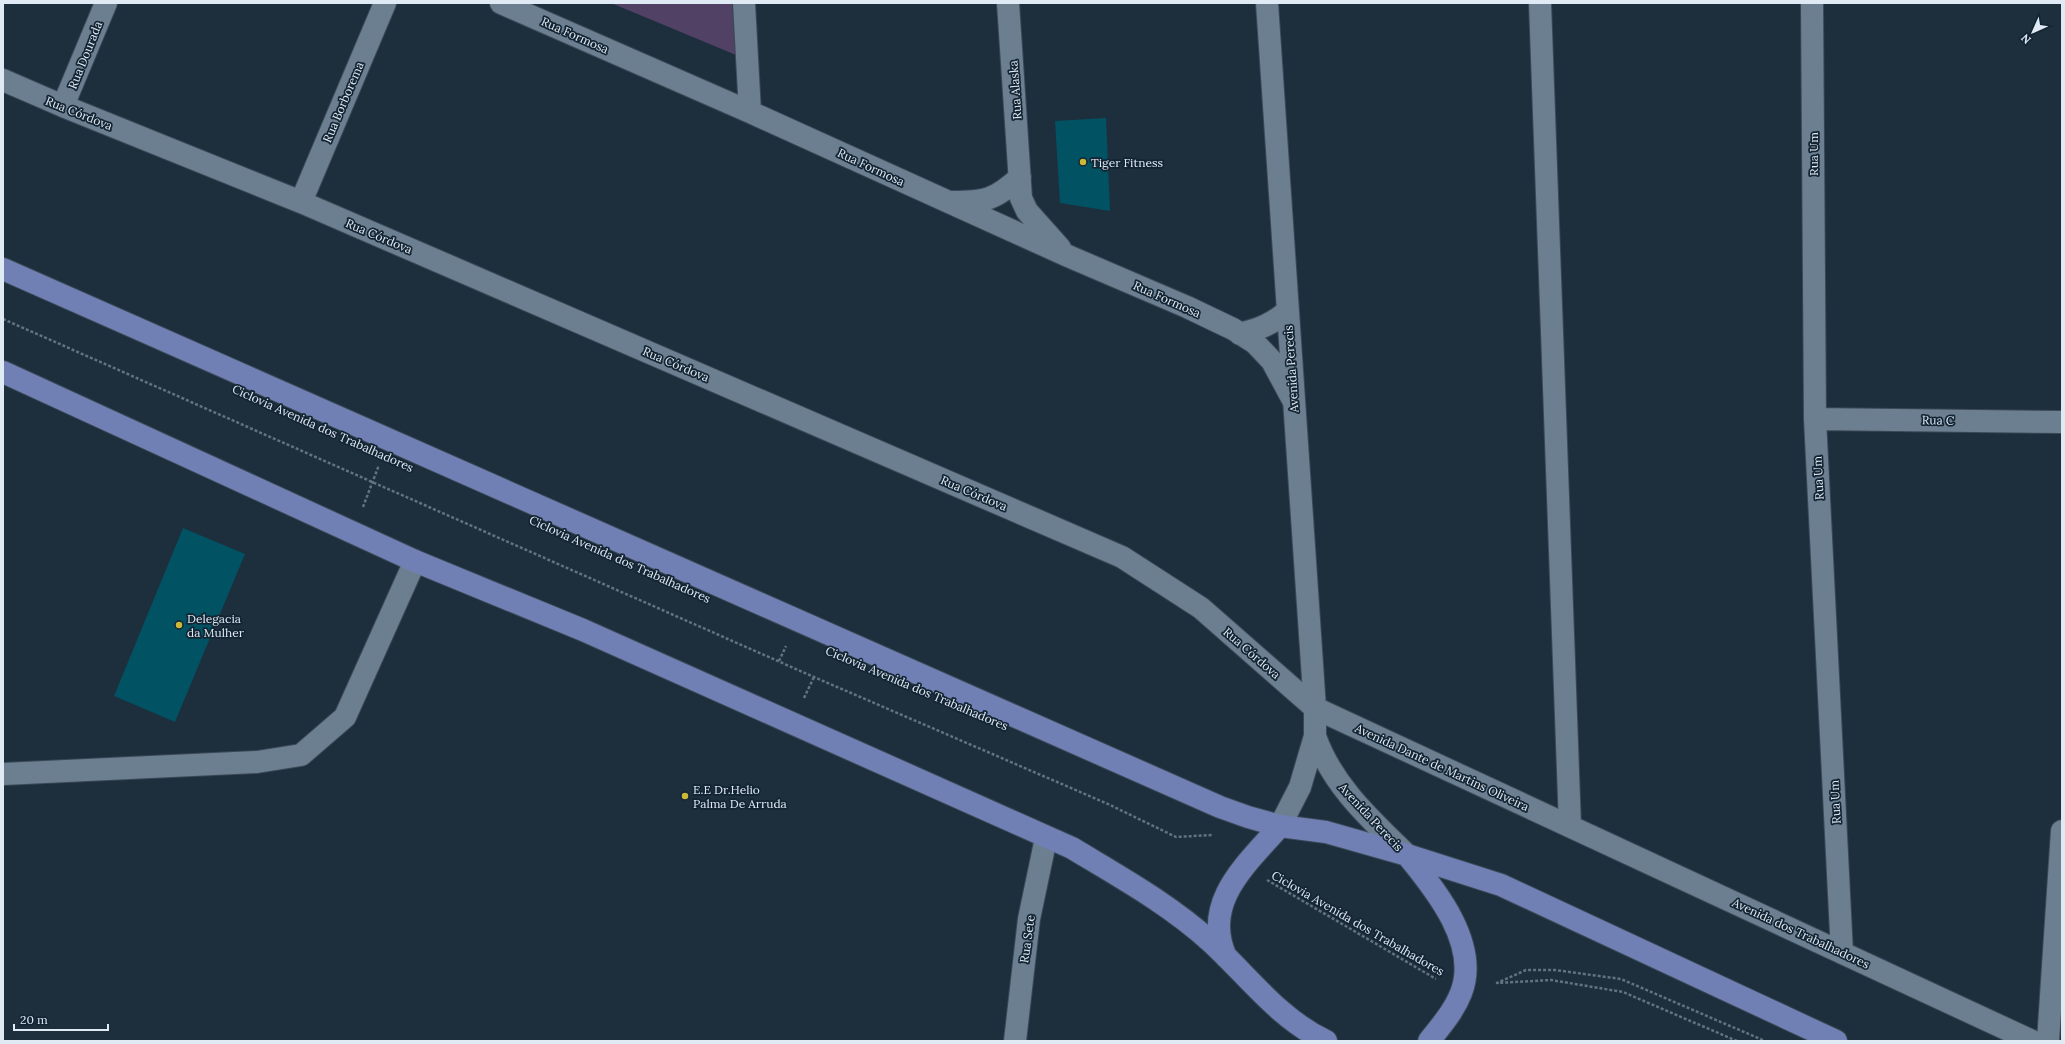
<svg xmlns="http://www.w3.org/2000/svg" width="2065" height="1044" viewBox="0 0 2065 1044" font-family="Lora,serif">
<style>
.green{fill:#514265}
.building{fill:#015263}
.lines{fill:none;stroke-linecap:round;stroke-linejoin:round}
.minor-casing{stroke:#3a4956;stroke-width:24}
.major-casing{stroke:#3a4956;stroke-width:24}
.path{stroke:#63727f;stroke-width:2.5;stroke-dasharray:3 2;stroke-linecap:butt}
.minor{stroke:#6b7f91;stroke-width:22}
.major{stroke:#7080b4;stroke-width:22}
.poi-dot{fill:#cbb939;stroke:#132433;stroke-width:1.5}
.labels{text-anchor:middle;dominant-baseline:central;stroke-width:3.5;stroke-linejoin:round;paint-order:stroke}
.street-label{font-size:12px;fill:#e0eaf5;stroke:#132433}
.poi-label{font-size:12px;fill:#e0eaf5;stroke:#132433;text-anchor:start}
</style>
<rect width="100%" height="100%" fill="#1d2e3d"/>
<path class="green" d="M 611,3 L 732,3 L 736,55 Z"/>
<path class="building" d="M 1106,118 L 1110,211 L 1060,203 L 1055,121 Z
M 183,528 L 245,554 L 175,722 L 114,696 Z"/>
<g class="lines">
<defs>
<path id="minor" d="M 501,3 L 750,112 L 1068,256 L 1187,307 L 1233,329 L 1255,343 L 1272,361 L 1293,400
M 744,3 L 750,112
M 1008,3 L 1021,198 L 1027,211 L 1060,248
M 1267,3 L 1315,708 L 1315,736 L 1300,787 L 1280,826
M 1540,3 L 1570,826
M 1812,3 L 1815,419 L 1842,953
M 3,80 L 63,106 L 301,202 L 1122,557 L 1201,608 L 1315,708 L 2032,1041
M 63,106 L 106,3
M 301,202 L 385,3
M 952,202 C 985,202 995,200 1020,177
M 1240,334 C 1259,329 1273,324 1287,311
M 1815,419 L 2062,422
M 1315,736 C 1332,785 1370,819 1407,855
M 3,774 L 257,762 L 301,755 L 345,717 L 415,561
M 1015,1041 L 1029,919 L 1046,838
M 2048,1041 L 2062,831"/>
<path id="major" d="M 3,269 L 1220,807 L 1248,817 L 1280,826 L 1326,832 L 1407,855 L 1501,885 L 1836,1041
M 3,372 L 415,561 L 583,630 L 1072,848 C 1120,877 1169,904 1211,942 C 1248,976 1279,1019 1326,1041
M 1407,855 C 1436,890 1480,945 1461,993 C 1454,1011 1441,1026 1429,1041
M 1226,957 C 1201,902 1247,864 1280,826"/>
</defs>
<use href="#minor" class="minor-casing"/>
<use href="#major" class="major-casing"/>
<path class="path" d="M 3,319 L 814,677 L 1108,804 L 1176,837 L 1212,835
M 363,507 L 379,465
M 779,661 L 786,646
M 804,698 L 814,677
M 1267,880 L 1436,979
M 1737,1041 L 1623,992 L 1551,980 L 1497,983 L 1526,970 L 1555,970 L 1621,979 L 1765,1041"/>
<use href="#minor" class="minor"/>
<use href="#major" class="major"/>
</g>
<g class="poi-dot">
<circle cx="1083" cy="162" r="4"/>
<circle cx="179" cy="625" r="4"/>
<circle cx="685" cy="796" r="4"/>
</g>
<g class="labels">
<g class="street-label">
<text transform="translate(575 35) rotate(24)">Rua Formosa</text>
<text transform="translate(85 55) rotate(-68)">Rua Dourada</text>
<text transform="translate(1015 90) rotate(-94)">Rua Alaska</text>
<text transform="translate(343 102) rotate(-67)">Rua Borborema</text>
<text transform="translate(79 113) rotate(22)">Rua Córdova</text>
<text transform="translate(1813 154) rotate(-90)">Rua Um</text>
<text transform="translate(871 167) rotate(25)">Rua Formosa</text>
<text transform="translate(379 236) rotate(23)">Rua Córdova</text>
<text transform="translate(1167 299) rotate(24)">Rua Formosa</text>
<text transform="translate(676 364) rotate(23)">Rua Córdova</text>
<text transform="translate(1291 369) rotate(-94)">Avenida Perecis</text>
<text transform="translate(1938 420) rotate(1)">Rua C</text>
<text transform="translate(323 428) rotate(24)">Ciclovia Avenida dos Trabalhadores</text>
<text transform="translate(1818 478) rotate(-93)">Rua Um</text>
<text transform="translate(974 493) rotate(23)">Rua Córdova</text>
<text transform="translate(620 559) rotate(24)">Ciclovia Avenida dos Trabalhadores</text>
<text transform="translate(1252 653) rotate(41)">Rua Córdova</text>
<text transform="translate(917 688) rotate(23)">Ciclovia Avenida dos Trabalhadores</text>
<text transform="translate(1442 767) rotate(25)">Avenida Dante de Martins Oliveira</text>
<text transform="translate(1835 802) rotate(-93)">Rua Um</text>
<text transform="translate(1371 817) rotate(47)">Avenida Perecis</text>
<text transform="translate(1358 923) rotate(30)">Ciclovia Avenida dos Trabalhadores</text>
<text transform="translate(1801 933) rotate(25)">Avenida dos Trabalhadores</text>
<text transform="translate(1027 939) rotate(-82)">Rua Sete</text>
</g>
<g class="poi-label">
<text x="1091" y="162">Tiger Fitness</text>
<text x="187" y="618">Delegacia<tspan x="187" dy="14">da Mulher</tspan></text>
<text x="693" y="789">E.E Dr.Helio<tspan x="693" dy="14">Palma De Arruda</tspan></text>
</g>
</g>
<rect width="2065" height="1044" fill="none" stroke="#e0eaf5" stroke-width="8"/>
<g transform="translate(2033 32) rotate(225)" stroke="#132433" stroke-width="3" paint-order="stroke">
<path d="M0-3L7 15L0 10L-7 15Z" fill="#e0eaf5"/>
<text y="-6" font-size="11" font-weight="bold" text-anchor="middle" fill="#e0eaf5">N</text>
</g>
<path d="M14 1024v6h94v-6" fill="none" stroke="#e0eaf5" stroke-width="2"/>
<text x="20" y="1024" font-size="12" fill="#e0eaf5" stroke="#132433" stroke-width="3" paint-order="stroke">20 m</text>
</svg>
